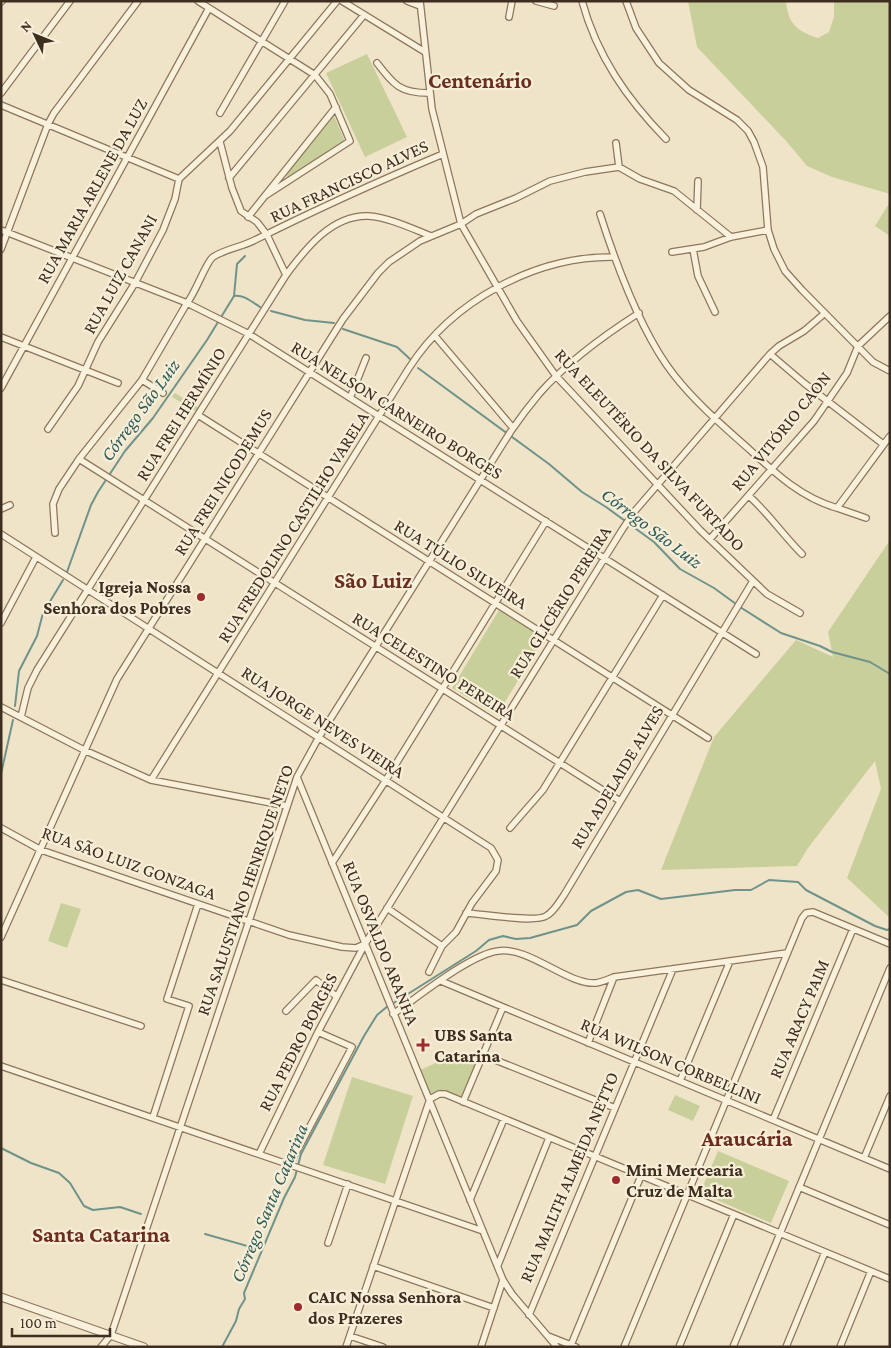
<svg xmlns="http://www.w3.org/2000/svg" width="891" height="1348" viewBox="0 0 891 1348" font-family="'Crimson Pro',serif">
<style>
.green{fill:#c9cf9b}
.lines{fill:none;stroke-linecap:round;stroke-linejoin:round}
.stream{stroke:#6f938a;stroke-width:2}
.minor-casing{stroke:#8d765c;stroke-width:8}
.tertiary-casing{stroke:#8d765c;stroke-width:9}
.minor{stroke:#faf1dc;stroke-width:5.5}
.tertiary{stroke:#faf1dc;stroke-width:7}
.poi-dot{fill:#9e2a2b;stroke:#f7eed8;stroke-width:2}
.labels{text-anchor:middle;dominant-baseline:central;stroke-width:4.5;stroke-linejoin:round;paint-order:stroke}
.street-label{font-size:18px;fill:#3d2e20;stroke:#f7eed8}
.poi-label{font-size:18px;font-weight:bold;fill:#3d2e20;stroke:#f7eed8;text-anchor:start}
.water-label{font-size:19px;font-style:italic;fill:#2f5d5a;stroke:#f7eed8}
.district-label{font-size:22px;font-weight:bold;fill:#6b2e1e;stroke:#f7eed8}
</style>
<rect width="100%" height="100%" fill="#f0e4c8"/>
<path class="green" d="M 688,1 L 786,1 C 788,24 797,31 818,38 L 829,32 L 834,17 L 834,1 L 890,1 L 890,194 L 832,177 L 807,166 L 787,142 L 697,47 Z
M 367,54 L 407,137 L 365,157 L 326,73 Z
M 334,116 L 345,141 L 289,177 L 287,177 L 286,174 Z
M 890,202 L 890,236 L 875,226 Z
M 175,393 L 199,408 L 197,412 L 172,397 Z
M 890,540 L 890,918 L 847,878 L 881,789 L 875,761 L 808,848 L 797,866 L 661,870 L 714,737 L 796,640 L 833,657 L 828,632 Z
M 499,610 L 544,638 L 497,715 L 452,688 Z
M 61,903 L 81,909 L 67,948 L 48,941 Z
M 457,1053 L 480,1062 L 463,1102 L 445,1094 L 430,1099 L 418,1071 Z
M 352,1077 L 413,1096 L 385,1184 L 323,1165 Z
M 675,1095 L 700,1106 L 693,1121 L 668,1110 Z
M 718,1151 L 789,1181 L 771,1223 L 700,1193 Z"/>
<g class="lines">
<path class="stream" d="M 234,296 C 243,294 252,302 260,307
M 271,311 L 305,320 L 334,323
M 343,329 L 397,347 L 410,359
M 418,368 L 549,464 L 582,492 L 606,507 L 654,542 L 680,569 L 714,588 L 736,604
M 67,572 L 91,505 L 98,492 L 125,451 L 153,418 L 207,340 L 234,296 L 237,264 L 245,256
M 740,607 L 781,633 L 820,646 L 832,652 L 870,662 L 890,674
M 15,706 L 19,671 L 37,636 L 43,613 L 63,580
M 1,774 L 13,720
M 392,1004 L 476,951 L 489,940 L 503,936 L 516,939 L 530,938 L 577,925 L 591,911 L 626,892 L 638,890 L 661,899 L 735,890 L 751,890 L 769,880 L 798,882 L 806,890 L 875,926 L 887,930 L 890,929
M 1,1148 L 31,1163 L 59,1173 L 70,1183 L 84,1206 L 93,1210 L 120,1207 L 141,1214
M 205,1234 L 261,1250
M 222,1347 L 236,1321 L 239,1309 L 245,1299 L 244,1293 L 284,1198 L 295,1177 L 301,1154 L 364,1036 L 377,1015 L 388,1006"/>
<defs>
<path id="minor" d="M 198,1 L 315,75 L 330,94 L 350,141 L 265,196
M 342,1 L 425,52
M 407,1 L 420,6
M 420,1 L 432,109 L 461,224 L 517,321 L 556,376 L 700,530 L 767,594 L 800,613
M 536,1 L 554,6
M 582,1 C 597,56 627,99 666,139
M 626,1 L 636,28 L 659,63 L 689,90 L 737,120 L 748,131 L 754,142 L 763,167 L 768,230 L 774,249 L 785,271 L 802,290 L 873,362 L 890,371
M 1,2 L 2,1
M 509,17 L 512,1
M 377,63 C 394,85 400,93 429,93
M 1,93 L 70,1
M 1,105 L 179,179
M 220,113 L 285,1
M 220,142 L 232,188 L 241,211 L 257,222 L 267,235 L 286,275
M 616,143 L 619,167
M 229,178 L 364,15
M 697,210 L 698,181
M 600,214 C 616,264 641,333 674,375 C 696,403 723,426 750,450 C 776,474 802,498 837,508 L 890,436
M 248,217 L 336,107
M 1,230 L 187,303 L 249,334 L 756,654
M 1,249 L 48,124 L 54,113 L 138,1
M 693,249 L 698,276 L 715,312
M 672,252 L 704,247 L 731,237 L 768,230
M 435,336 L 513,428
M 1,337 L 118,383
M 770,354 L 804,383 L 883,444
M 142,380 L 163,393
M 1,388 L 209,8
M 350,398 L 366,358
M 198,415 L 708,738
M 48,429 L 78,386 L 98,342 L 135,283 L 163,230 L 175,199 L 179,179 L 230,131 L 337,1
M 79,459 L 620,801
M 749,496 C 769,514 783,535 802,554
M 837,508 L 866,518
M 1,509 L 10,505
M 55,533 L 53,504 L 59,489 L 79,459 L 142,380 L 187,303 C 196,292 206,262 213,257 C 225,249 242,247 255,240 C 317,209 379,181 443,154
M 1,534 L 491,848 L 498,860 L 496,871 L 472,903 L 456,932 L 442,946 L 429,972
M 710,539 L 814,421 L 847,373 L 858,346 L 890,316
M 1,623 L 36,557
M 1,707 L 84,750 L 151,780 L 287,806
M 21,717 L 28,688 L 37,670 L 286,275 C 306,248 332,215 368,216 C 388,217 413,229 431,236
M 297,777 L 503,1280 L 512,1294 L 557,1347
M 151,780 L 409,368 C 452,301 535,256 614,257
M 1,828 L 41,850 L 289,935 L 342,947 L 356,948 L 365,944
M 510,828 L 543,790 L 663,595
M 332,863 L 386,780 L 546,521
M 387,908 L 442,946
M 466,913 C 482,914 535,923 546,916 C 554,912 559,902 564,895 L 753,581
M 1,937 L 117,679 L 343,319 L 378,273 L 389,262 L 420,241 L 461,224 L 476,214 L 516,198 L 550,181 L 585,172 L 619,167 L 640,179 L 674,191 L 731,237
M 1,980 L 141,1026
M 441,981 L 890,1169
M 286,1011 L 316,980 L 336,996
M 393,1014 C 418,997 471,954 498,951 C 529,946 567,985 596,983 C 602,982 609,979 614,977 L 787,953
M 588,1043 L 614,977
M 483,1055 L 615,1108
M 1,1066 L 483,1231
M 680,1081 L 730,961
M 430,1099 L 439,1094 L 445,1094 L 890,1279
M 463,1102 L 503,1007
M 153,1117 L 189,1006 L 167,999 L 198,904
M 773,1120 L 853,929
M 259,1154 L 318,1032 L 365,944 L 622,530 L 634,512 L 770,354 L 779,346 L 804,331 L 825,313
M 864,1158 L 890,1096
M 290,1164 L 352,1047 L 318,1032
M 799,1187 L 890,1225
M 470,1200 L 504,1119
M 328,1243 L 348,1184
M 498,1265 L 549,1138
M 373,1266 L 494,1308
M 529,1315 L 673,969
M 350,1336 L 383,1347
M 548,1336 L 576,1347
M 571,1345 L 641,1176
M 101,1347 L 111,1335 L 297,777 L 319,737 L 511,431 C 520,418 529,406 539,394 C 567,362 603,336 639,313
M 346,1347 L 430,1099
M 481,1347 L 503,1280
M 624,1347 L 802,918 L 806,913 L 813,912 L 890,944
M 679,1347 L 734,1214
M 733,1347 L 890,968
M 786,1347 L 825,1252
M 840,1347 L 871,1271"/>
<path id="tertiary" d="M 1,1297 L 144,1347"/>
</defs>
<use href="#minor" class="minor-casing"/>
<use href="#tertiary" class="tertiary-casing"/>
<use href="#minor" class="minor"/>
<use href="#tertiary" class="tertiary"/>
</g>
<g class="poi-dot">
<circle cx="201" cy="597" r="5"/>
<path d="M420.5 1037.5h5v5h5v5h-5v5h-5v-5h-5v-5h5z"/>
<circle cx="616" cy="1180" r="5"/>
<circle cx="298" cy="1307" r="5"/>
</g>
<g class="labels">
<g class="street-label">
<text transform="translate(349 181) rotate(-25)">RUA FRANCISCO ALVES</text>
<text transform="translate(92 191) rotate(-61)">RUA MARIA ARLENE DA LUZ</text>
<text transform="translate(120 274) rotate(-61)">RUA LUIZ CANANI</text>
<text transform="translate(397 410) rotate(32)">RUA NELSON CARNEIRO BORGES</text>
<text transform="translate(181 414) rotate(-58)">RUA FREI HERMÍNIO</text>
<text transform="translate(781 431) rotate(-51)">RUA VITÓRIO CAON</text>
<text transform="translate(650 450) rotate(47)">RUA ELEUTÉRIO DA SILVA FURTADO</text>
<text transform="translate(223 482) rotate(-58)">RUA FREI NICODEMUS</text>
<text transform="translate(293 527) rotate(-58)">RUA FREDOLINO CASTILHO VARELA</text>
<text transform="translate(461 564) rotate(32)">RUA TÚLIO SILVEIRA</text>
<text transform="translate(560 602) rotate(-58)">RUA GLICÉRIO PEREIRA</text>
<text transform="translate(434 666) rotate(32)">RUA CELESTINO PEREIRA</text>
<text transform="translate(323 722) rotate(33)">RUA JORGE NEVES VIEIRA</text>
<text transform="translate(617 777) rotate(-59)">RUA ADELAIDE ALVES</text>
<text transform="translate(129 863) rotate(20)">RUA SÃO LUIZ GONZAGA</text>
<text transform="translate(245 890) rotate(-71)">RUA SALUSTIANO HENRIQUE NETO</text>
<text transform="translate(381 943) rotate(68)">RUA OSVALDO ARANHA</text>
<text transform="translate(799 1019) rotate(-67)">RUA ARACY PAIM</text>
<text transform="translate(298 1042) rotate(-63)">RUA PEDRO BORGES</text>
<text transform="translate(671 1061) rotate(23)">RUA WILSON CORBELLINI</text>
<text transform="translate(569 1177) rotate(-67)">RUA MAILTH ALMEIDA NETTO</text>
</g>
<g class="poi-label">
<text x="191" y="587" text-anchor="end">Igreja Nossa<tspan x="191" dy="21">Senhora dos Pobres</tspan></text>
<text x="434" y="1035">UBS Santa<tspan x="434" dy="21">Catarina</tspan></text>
<text x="626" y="1170">Mini Mercearia<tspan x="626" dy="21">Cruz de Malta</tspan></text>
<text x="308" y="1297">CAIC Nossa Senhora<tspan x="308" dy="21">dos Prazeres</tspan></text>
</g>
<g class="water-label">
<text transform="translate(140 410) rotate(-54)">Córrego São Luiz</text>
<text transform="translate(652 528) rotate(37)">Córrego São Luiz</text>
<text transform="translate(269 1203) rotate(-67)">Córrego Santa Catarina</text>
</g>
<g class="district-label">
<text x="480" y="80">Centenário</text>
<text x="373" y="580">São Luiz</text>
<text x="747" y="1138">Araucária</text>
<text x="101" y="1234">Santa Catarina</text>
</g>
</g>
<rect width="891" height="1348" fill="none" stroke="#3d2e20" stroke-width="5"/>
<g transform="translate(35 35) rotate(313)" stroke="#f7eed8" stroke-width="4" paint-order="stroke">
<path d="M0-4L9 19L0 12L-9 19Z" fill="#3d2e20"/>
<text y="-8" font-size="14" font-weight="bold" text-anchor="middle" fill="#3d2e20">N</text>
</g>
<path d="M12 1328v8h98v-8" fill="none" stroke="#3d2e20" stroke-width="2.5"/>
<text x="20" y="1328" font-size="15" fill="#3d2e20" stroke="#f7eed8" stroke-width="4" paint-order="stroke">100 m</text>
</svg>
